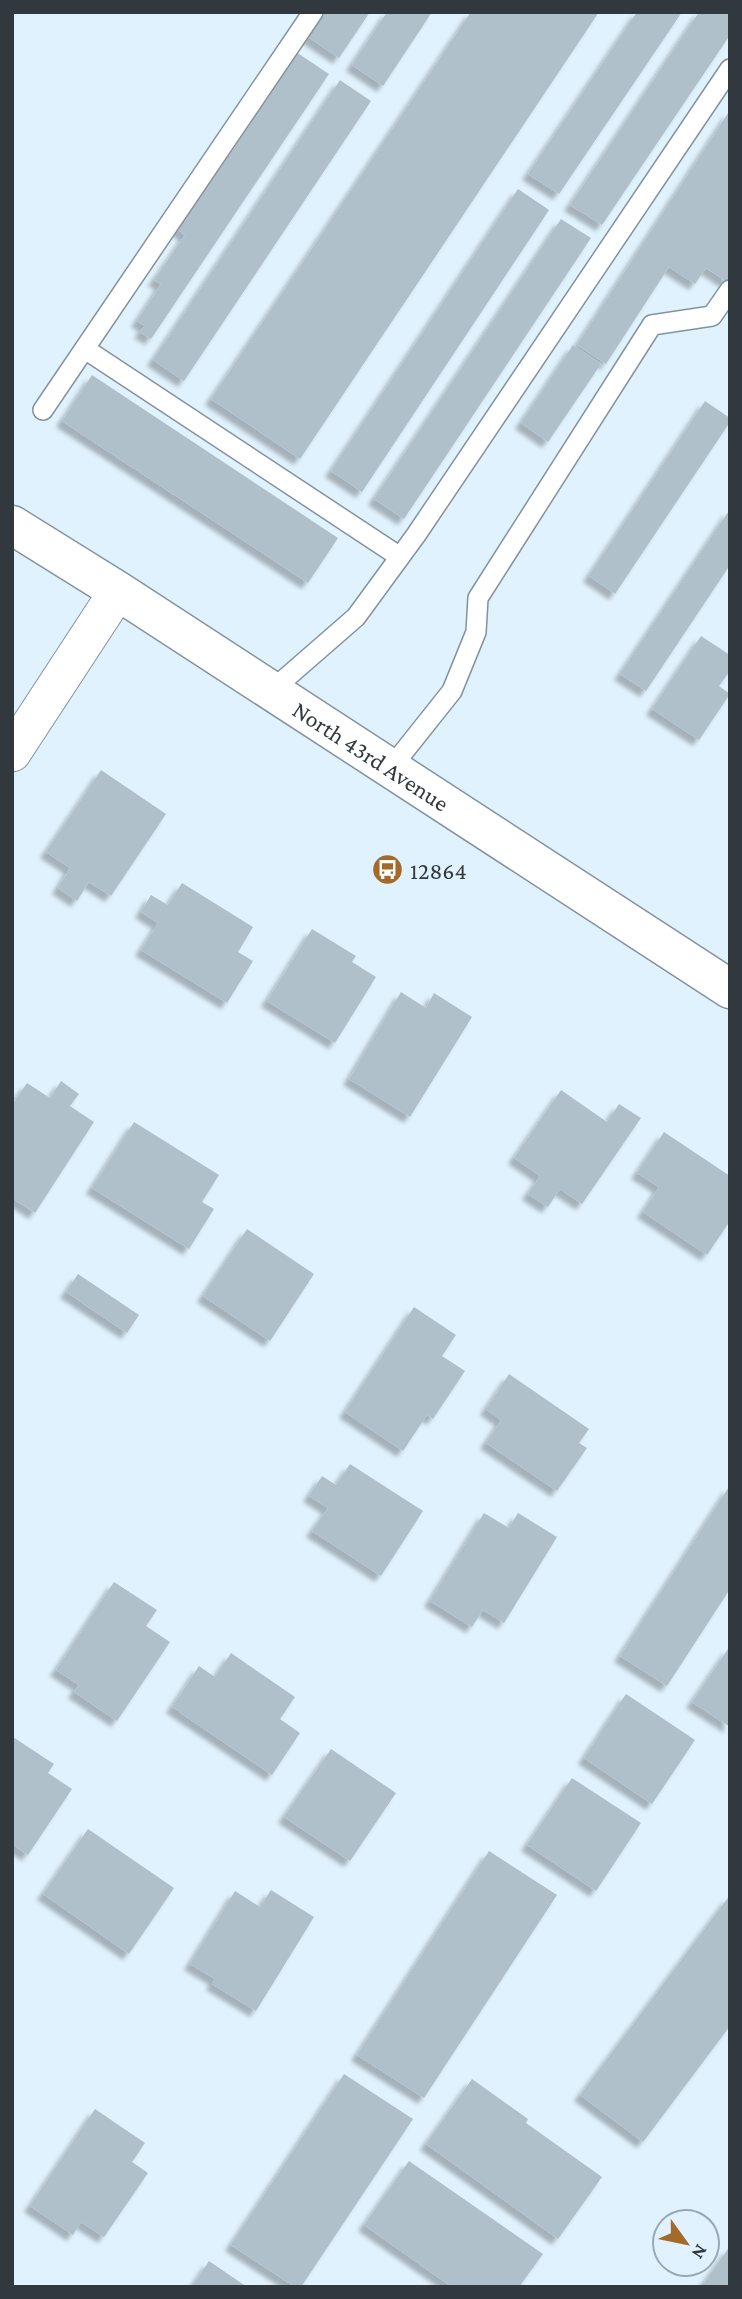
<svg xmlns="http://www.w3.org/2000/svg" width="742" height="2299" viewBox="0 0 742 2299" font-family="'Crimson Pro',serif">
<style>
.building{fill:#afc0cb;filter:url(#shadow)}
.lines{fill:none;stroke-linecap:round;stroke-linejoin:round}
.service-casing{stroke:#83939e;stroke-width:22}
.minor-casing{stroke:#83939e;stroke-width:39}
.secondary-casing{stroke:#83939e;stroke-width:41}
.service{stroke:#fff;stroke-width:19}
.minor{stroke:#fff;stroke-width:37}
.secondary{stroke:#fff;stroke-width:38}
.labels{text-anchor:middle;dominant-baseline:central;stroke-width:7;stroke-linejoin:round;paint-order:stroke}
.street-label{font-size:24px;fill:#32393e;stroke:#e0f2fd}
.poi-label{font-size:24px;fill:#32393e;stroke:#e0f2fd;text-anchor:start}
</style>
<defs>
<filter id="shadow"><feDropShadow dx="-6" dy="6" stdDeviation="2" flood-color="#0004"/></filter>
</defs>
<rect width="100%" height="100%" fill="#e0f2fd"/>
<path class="building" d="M 325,12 L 370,12 L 339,58 L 308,37 Z
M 387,12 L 432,12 L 383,86 L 352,65 Z
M 471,12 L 599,12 L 300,459 L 211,399 Z
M 637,12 L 682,12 L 559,194 L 528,174 Z
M 699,12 L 730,12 L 730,35 L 602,225 L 570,205 Z
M 296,52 L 329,74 L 151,339 L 140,332 L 145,326 L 137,321 L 161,284 L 154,280 L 185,235 L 177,229 Z
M 340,80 L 371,101 L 184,381 L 153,360 Z
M 730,110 L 730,284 L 706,268 L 695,284 L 669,267 L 606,364 L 577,345 Z
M 518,189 L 549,210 L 362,492 L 331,471 Z
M 561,219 L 591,238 L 404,519 L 374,499 Z
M 573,345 L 601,364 L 548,442 L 521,423 Z
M 92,375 L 338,538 L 308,583 L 62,421 Z
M 705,401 L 730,418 L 730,422 L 615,594 L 589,576 Z
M 730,509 L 730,565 L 646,691 L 620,674 Z
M 701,636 L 730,655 L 730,671 L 719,686 L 730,694 L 699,740 L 652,709 Z
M 101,770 L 166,814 L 111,896 L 89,882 L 77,901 L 58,888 L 70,868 L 46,852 Z
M 182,883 L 253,927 L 238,952 L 253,961 L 227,1003 L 141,950 L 158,923 L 141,912 L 151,895 L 168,905 Z
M 312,929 L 356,956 L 352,962 L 376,977 L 335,1043 L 267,1001 Z
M 401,992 L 426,1008 L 434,993 L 472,1017 L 410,1117 L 349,1079 Z
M 61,1081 L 79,1094 L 70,1106 L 94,1122 L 35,1213 L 12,1198 L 12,1105 L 27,1083 L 50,1098 Z
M 561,1090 L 607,1122 L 619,1104 L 641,1118 L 582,1204 L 560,1189 L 548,1207 L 528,1194 L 540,1176 L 514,1158 Z
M 134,1122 L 219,1175 L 202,1202 L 214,1209 L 189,1249 L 92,1188 Z
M 664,1132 L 730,1176 L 730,1221 L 707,1255 L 643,1212 L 659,1187 L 637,1173 Z
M 247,1229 L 314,1274 L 270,1341 L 203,1296 Z
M 78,1274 L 139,1315 L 127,1333 L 66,1292 Z
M 414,1307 L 456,1335 L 442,1356 L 465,1371 L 433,1419 L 427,1415 L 403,1451 L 345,1412 Z
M 509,1374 L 589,1429 L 579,1443 L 587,1448 L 557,1491 L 486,1443 L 501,1420 L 486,1409 Z
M 350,1464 L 423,1511 L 381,1576 L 312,1531 L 328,1508 L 309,1496 L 322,1476 L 336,1485 Z
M 730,1485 L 730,1589 L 667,1686 L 620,1656 Z
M 484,1513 L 509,1528 L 518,1513 L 557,1537 L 504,1623 L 483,1610 L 472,1627 L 430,1601 Z
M 114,1582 L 157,1610 L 146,1626 L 170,1642 L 117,1721 L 74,1692 L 79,1685 L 56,1670 Z
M 730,1646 L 730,1727 L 692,1702 Z
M 231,1653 L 295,1697 L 280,1719 L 300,1733 L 272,1775 L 172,1707 L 199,1666 L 215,1677 Z
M 626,1694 L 695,1740 L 652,1804 L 584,1758 Z
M 13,1737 L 54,1764 L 48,1773 L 72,1789 L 28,1855 L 12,1844 Z
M 331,1749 L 396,1793 L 350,1861 L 284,1817 Z
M 572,1778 L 641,1823 L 596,1891 L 527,1845 Z
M 88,1829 L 174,1888 L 129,1954 L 43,1894 Z
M 489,1851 L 557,1895 L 424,2098 L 357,2055 Z
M 271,1890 L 314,1917 L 256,2011 L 212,1984 L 215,1979 L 190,1964 L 235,1891 L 260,1907 Z
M 730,1895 L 730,2026 L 643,2142 L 580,2095 Z
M 344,2074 L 413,2119 L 301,2287 L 295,2287 L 231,2245 Z
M 472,2079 L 528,2119 L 526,2123 L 602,2177 L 558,2239 L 426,2144 Z
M 95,2109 L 145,2143 L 132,2162 L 148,2173 L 104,2237 L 81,2222 L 73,2235 L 30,2206 Z
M 409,2161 L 543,2254 L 519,2287 L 452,2287 L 364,2225 Z
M 730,2246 L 730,2287 L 709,2287 L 704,2283 Z
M 209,2261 L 247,2287 L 192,2287 Z"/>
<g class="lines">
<defs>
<path id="service" d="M 85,349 L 400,557
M 43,410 L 313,12
M 271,691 L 356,617 L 416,535 L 730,69
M 390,769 L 452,691 L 476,632 L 478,598 L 652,325 L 712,316 L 730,290"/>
<path id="minor" d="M 12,753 L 118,591"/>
<g id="secondary">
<path id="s1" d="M 12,525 L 118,591 L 730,989"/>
</g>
</defs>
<use href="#service" class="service-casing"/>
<use href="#minor" class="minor-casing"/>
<use href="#secondary" class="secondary-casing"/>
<use href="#service" class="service"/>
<use href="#minor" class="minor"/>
<use href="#secondary" class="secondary"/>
</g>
<defs>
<symbol id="bus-disc" viewBox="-11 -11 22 22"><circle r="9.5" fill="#a56a2a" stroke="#e0f2fd"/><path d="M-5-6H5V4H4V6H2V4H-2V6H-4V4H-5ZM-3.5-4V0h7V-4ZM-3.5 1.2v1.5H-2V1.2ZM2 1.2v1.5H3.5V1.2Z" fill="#fff"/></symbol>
</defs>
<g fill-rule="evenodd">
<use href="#bus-disc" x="370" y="852" width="35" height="35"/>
</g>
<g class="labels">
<g class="street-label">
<text stroke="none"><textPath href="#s1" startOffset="427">North 43rd Avenue</textPath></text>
</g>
<g class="poi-label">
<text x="410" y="870">12864</text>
</g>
</g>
<rect width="742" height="2299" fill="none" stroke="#32393e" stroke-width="28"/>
<g transform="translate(686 2243) rotate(123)"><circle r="33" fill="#e0f2fd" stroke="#9aa8b1" stroke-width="2"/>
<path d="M0-5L12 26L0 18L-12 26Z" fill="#a56a2a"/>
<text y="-10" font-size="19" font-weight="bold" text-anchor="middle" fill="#32393e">N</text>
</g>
</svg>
